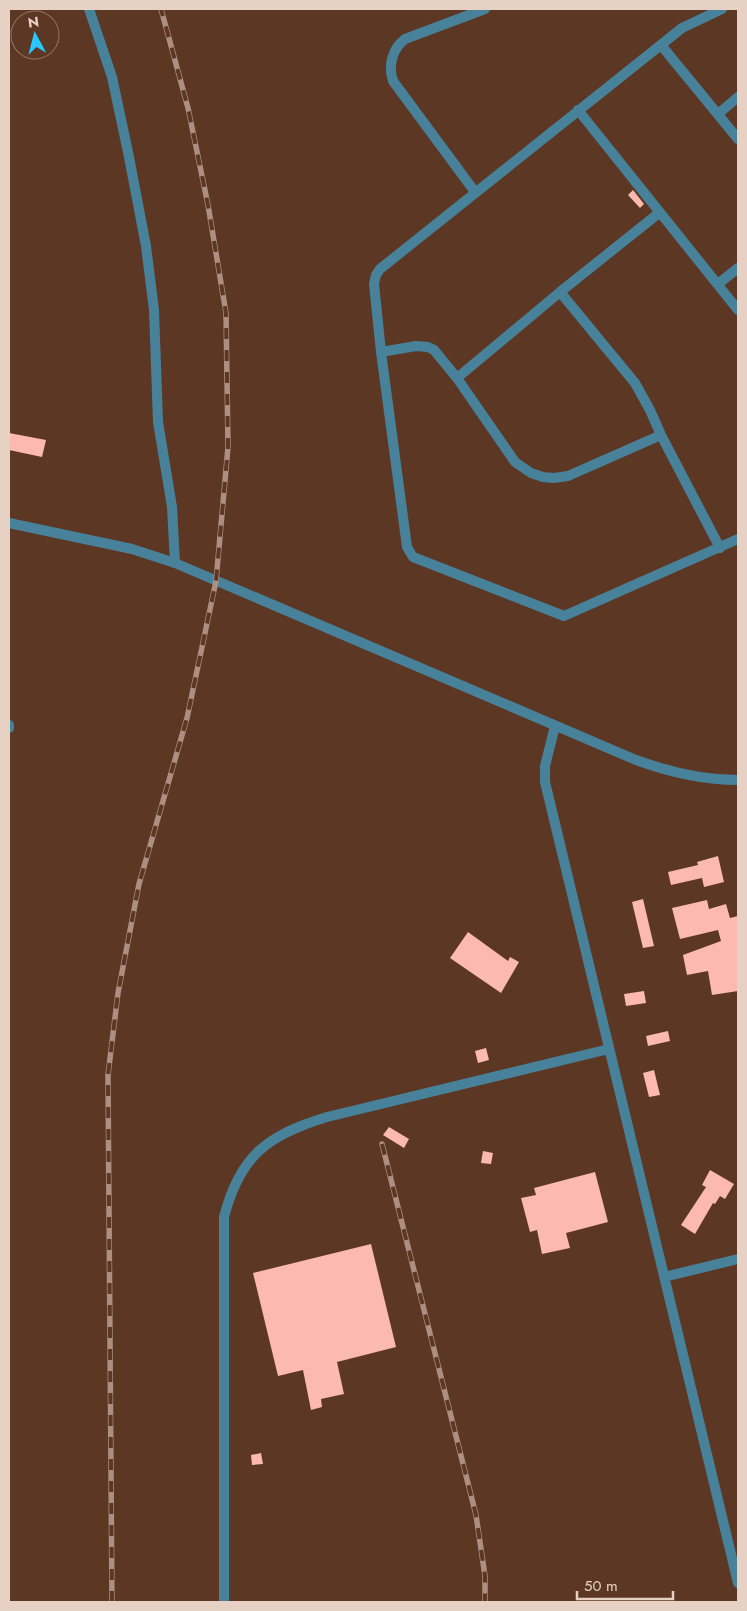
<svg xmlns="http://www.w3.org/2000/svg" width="747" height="1611" viewBox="0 0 747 1611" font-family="Jost,sans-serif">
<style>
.building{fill:#fbb9b0}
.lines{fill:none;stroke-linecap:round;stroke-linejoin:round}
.minor{stroke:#48829a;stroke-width:10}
.tertiary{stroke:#48829a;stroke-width:10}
.rail-casing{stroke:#ac8f80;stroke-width:5.5}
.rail{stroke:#5c3724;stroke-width:4;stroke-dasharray:11;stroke-linecap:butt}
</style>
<rect width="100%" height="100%" fill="#5c3724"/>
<path class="building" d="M 633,190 L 644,204 L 640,208 L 628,195 Z
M 9,433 L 46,440 L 42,457 L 9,450 Z
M 718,856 L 724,882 L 704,887 L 702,878 L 671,885 L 668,872 L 698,865 L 697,862 Z
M 643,899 L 654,946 L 643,948 L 632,902 Z
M 707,900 L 709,909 L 726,904 L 730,918 L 738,916 L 738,991 L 712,995 L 708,971 L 687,975 L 683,955 L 721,941 L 718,930 L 680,939 L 672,908 Z
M 468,932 L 508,961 L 510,957 L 519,962 L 501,993 L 450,958 Z
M 644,991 L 646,1003 L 626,1006 L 624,994 Z
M 668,1031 L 670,1041 L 648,1046 L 646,1036 Z
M 486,1048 L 489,1060 L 478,1063 L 475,1051 Z
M 654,1070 L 660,1095 L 649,1097 L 643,1073 Z
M 389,1127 L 409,1139 L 404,1148 L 383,1135 Z
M 483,1151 L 493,1153 L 491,1164 L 481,1163 Z
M 710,1170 L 734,1184 L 725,1199 L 720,1196 L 715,1204 L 713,1203 L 695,1234 L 681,1225 L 706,1187 L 702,1185 Z
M 595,1172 L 608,1222 L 566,1233 L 570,1248 L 542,1254 L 537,1230 L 530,1232 L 521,1198 L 536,1195 L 534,1188 Z
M 371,1244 L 396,1347 L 337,1362 L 344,1394 L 321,1399 L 322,1407 L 311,1410 L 303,1370 L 278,1376 L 253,1273 Z
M 261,1453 L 263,1464 L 252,1465 L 251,1455 Z"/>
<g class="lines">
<path class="minor" d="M 89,9 L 112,77 L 128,152 L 146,246 L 154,310 L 158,422 L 172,507 L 175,563
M 722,9 L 682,28 L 380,269 L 376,275 L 374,284 L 381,352 L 407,547 L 413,557 L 564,616 L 738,539
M 661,45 L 738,139
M 578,110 L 738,310
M 718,114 L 738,97
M 475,192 L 393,81 C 388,66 392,49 405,39 L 485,9
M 718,284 L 738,268
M 560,292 L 635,383 L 650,410 L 661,435 L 720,548
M 381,352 L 416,346 L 428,347 L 434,350 L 457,378 L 515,462 L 531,473 L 543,477 L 554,478 L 568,476 L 661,435
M 457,378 L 560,292 L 659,213
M 9,725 L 9,728
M 555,726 L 545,766 L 545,782 L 738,1583
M 664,1277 L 738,1259
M 224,1602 L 224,1217 C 240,1155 268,1135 327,1117 L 609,1049"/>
<path class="tertiary" d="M 9,523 L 132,549 L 175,563 L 636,760 C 669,772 702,780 738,780"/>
<defs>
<path id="rail" d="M 382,1144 L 476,1515 L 485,1576 L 485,1602
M 112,1602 L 108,1075 L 118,993 L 139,884 L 187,718 L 216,581 L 228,447 L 226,313 L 208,205 L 188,108 L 161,9"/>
</defs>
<use href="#rail" class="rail-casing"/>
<use href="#rail" class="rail"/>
</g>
<rect width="747" height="1611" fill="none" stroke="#e7d0c4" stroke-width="20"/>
<g transform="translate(35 35) rotate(353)"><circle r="24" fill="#5c3724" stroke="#947464"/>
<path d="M0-4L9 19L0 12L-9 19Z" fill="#27c8ff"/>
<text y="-8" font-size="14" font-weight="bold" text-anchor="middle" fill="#e7d0c4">N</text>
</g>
<path d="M577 1591v8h96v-8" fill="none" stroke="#e7d0c4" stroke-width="2.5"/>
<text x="584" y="1591" font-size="15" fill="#e7d0c4" stroke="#5c3724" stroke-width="4" paint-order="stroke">50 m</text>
</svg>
